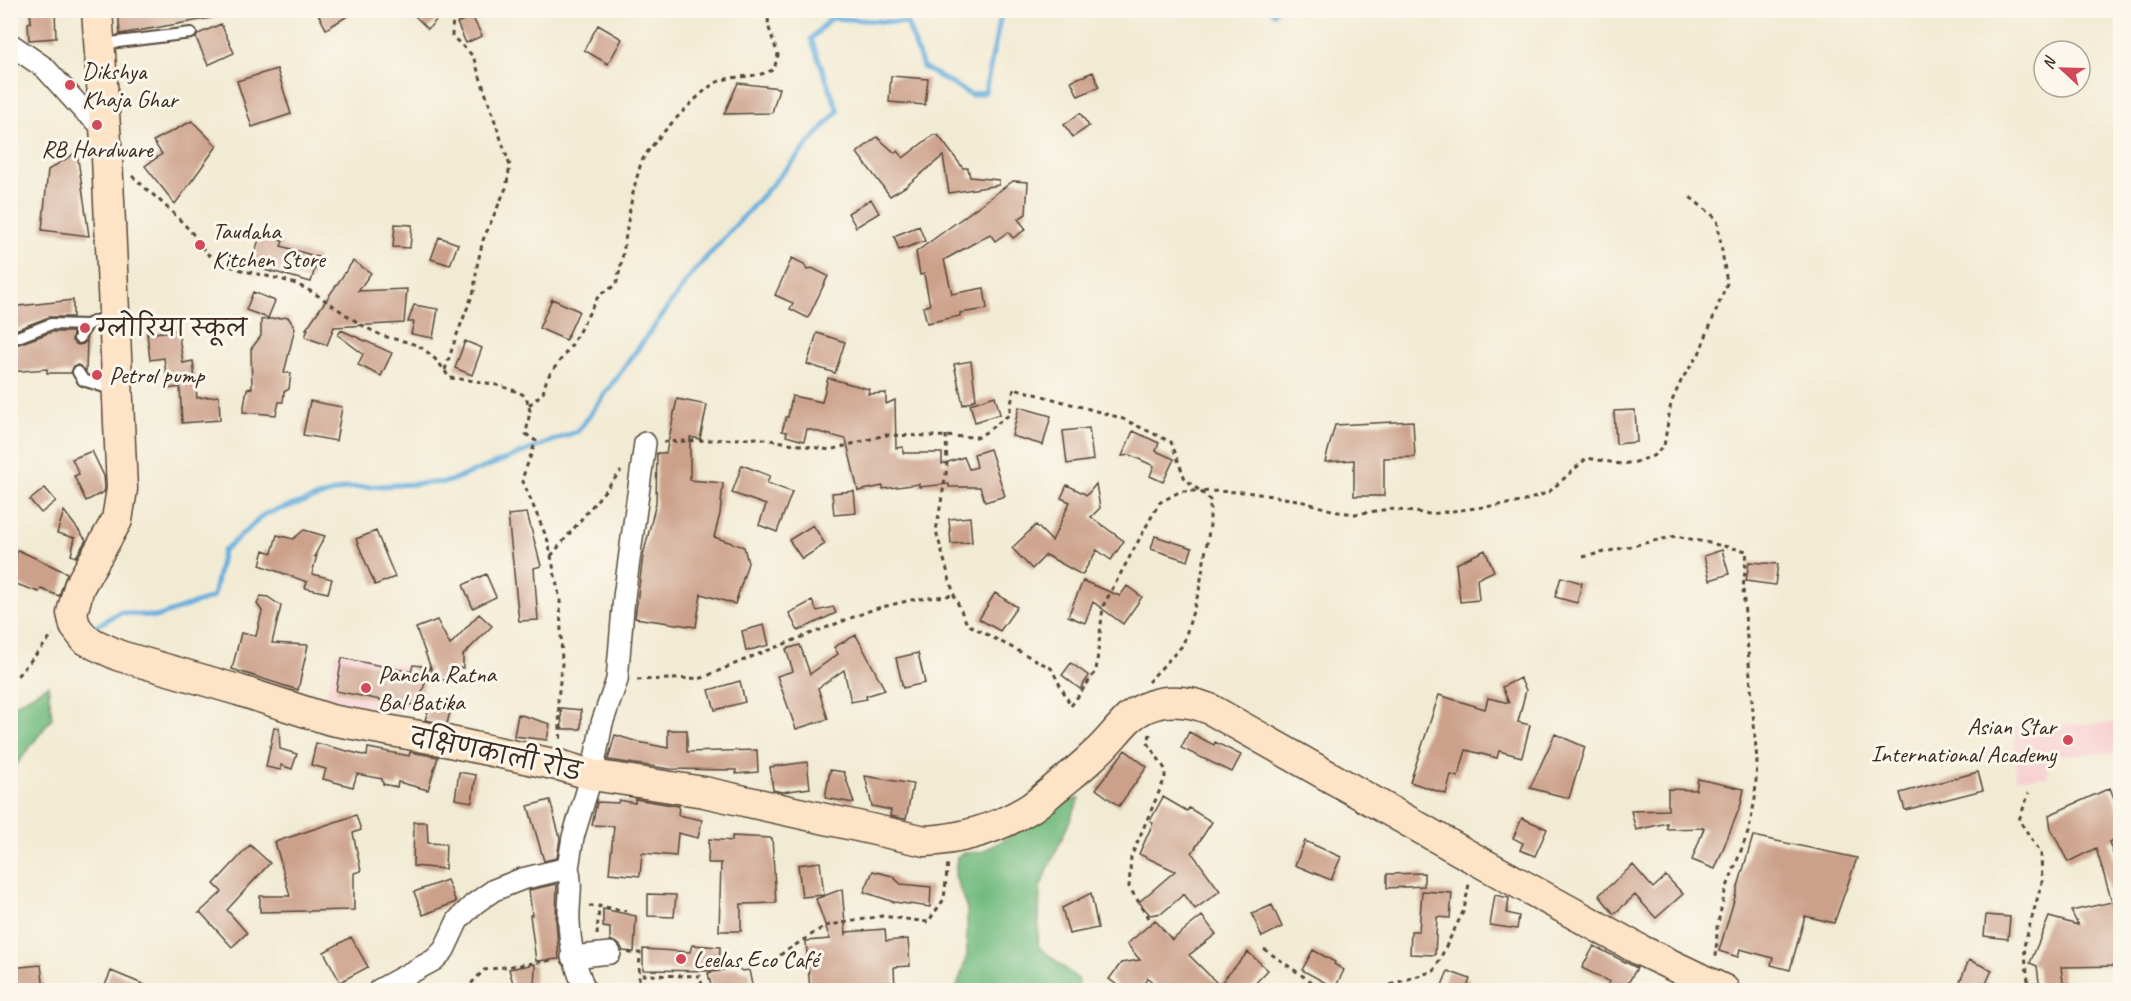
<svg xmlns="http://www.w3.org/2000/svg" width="2131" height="1001" viewBox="0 0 2131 1001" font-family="Caveat,'Playpen Sans Deva',sans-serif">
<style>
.built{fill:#f7cfd2}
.forest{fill:#75bc81;stroke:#587350;stroke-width:1.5}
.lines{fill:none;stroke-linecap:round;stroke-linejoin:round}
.stream{stroke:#65addc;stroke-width:5}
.building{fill:#cca18b}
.lane-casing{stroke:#564739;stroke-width:14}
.street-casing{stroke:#564739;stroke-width:24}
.secondary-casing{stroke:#564739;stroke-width:33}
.path{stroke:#564739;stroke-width:3;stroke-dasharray:4.5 4.5;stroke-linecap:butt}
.lane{stroke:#fff;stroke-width:10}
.street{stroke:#fff;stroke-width:21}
.secondary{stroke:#fee4c6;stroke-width:30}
.poi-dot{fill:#d1495b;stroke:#fbf7ec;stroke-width:2}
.labels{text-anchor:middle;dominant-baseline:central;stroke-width:6;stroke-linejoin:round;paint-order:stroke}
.poi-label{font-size:24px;fill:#3b2a1e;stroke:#fbf7ec;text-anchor:start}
.street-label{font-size:24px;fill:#3b2a1e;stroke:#fbf7ec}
</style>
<rect width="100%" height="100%" fill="#fbf7ec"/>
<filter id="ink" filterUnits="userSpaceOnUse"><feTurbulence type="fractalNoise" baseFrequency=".0167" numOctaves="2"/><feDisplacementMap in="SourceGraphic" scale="12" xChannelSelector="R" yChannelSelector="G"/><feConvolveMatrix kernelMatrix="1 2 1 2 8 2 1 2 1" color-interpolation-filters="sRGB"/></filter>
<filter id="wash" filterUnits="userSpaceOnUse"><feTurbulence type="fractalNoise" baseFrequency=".008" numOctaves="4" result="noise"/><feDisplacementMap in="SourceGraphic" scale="24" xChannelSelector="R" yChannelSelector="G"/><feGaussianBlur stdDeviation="1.35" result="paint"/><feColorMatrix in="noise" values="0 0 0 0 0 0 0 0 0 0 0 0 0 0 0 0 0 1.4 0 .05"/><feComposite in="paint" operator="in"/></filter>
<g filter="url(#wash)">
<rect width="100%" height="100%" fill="#f2ebd4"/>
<path class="built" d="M 337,652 L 406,666 L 397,715 L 326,696 Z
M 2120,723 L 2120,753 L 2048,755 L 2048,777 L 2016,778 L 2014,726 Z"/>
<path class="forest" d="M 48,685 L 52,718 L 11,772 L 11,707 Z
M 1080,798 L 1040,887 L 1038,946 L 1079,980 L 1078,990 L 956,990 L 967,955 L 967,909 L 955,876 L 957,857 L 964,853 L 981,852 L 1006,839 L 1047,808 Z"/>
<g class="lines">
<path class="stream" d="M 1271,10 L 1274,13 L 1276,10
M 90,630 L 120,612 L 156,617 L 213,597 L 223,551 L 265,514 L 346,488 L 447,482 L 578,431 L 692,274 L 838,111 L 811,39 L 831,18 L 907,23 L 923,67 L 971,95 L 985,92 L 1002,10"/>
</g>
<g id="blocks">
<path class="building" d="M 30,10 L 55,10 L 56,38 L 29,40 L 28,23 L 31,22 Z
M 118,10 L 211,10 L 212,18 L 120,34 Z
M 316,10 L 358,10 L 326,29 Z
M 409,10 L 446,10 L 428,29 Z
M 472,16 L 482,36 L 466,43 L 457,23 Z
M 221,24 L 234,53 L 208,65 L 196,38 L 198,34 Z
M 598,25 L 622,39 L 608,64 L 584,50 Z
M 277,69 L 291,114 L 252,127 L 237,81 Z
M 1093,72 L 1099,87 L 1078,96 L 1071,81 Z
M 891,76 L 928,79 L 925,105 L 889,102 Z
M 738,83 L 779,88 L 772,113 L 724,114 Z
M 1080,113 L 1089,126 L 1073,137 L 1064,125 Z
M 192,121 L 217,146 L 175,204 L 145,166 L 162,154 L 153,141 Z
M 933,135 L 938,135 L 963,168 L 968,168 L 970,177 L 999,180 L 999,185 L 949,193 L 943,156 L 905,187 L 890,196 L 857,153 L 877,137 L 895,153 L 897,151 L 903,158 Z
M 77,152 L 89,236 L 42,230 L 48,170 Z
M 1013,181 L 1028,182 L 1026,214 L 1018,219 L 1026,229 L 1013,238 L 1008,232 L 995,241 L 990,234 L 944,260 L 952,294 L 984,288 L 987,309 L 960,313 L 960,316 L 927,323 L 923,307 L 930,305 L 924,274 L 920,275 L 916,252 Z
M 871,199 L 879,213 L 856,227 L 848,213 Z
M 395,224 L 412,225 L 410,248 L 393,247 Z
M 919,226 L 925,241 L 899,250 L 894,236 Z
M 260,234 L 283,241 L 281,246 L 318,257 L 311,282 L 271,271 L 271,272 L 252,266 Z
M 439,237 L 458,244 L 450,265 L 431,259 Z
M 792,258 L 804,264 L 807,270 L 812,268 L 828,276 L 808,318 L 790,309 L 793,303 L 775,295 Z
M 353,261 L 371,273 L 358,291 L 407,289 L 404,323 L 334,327 L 327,345 L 305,337 L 308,329 L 306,329 Z
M 253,292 L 275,301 L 268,318 L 246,310 Z
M 552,299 L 579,311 L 566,340 L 539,328 Z
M 73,300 L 73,317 L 49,317 L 10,332 L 10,307 Z
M 414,305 L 438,309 L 433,338 L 411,334 L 414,322 L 408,322 Z
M 288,317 L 295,328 L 284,373 L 291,373 L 289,389 L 284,392 L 283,402 L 279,402 L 276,415 L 243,412 L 247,389 L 252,388 L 251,349 L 261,336 L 261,320 Z
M 178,330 L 183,363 L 193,361 L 197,398 L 219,396 L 220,420 L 182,423 L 180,387 L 168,389 L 164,358 L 150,360 L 147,334 Z
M 341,330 L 392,353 L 381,376 L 358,365 L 363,354 L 338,335 Z
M 52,332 L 73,332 L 72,341 L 78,345 L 83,344 L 87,340 L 86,371 L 78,365 L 74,366 L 71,373 L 47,373 L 47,369 L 10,372 L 10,347 Z
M 817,333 L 845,342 L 835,373 L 807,364 Z
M 465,341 L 482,348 L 472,375 L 455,368 Z
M 971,361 L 976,399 L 963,405 L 954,364 Z
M 828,378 L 869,389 L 868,394 L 886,393 L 886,404 L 895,400 L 896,448 L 903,447 L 903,453 L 942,453 L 942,464 L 964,457 L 969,469 L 977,467 L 974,454 L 990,449 L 1005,496 L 985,502 L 980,487 L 949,487 L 949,484 L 919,487 L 919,484 L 883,489 L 883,486 L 858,491 L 846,439 L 807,429 L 804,441 L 786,436 L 787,432 L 782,431 L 786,417 L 788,417 L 792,396 L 822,402 Z
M 995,396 L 1000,414 L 975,422 L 970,404 Z
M 677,399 L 707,405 L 700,439 L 690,437 L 690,480 L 723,483 L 720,514 L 714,537 L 744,547 L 748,563 L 735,604 L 701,594 L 696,627 L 635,618 L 643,556 L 656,503 L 657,453 L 666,453 Z
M 310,401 L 342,407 L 336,441 L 303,435 Z
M 1019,407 L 1051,416 L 1043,445 L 1012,436 Z
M 1635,410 L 1637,442 L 1616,444 L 1614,411 Z
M 1413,421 L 1415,457 L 1384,458 L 1384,496 L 1354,496 L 1354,460 L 1325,462 L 1335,425 Z
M 1089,428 L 1093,460 L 1067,464 L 1063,431 Z
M 1133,431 L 1159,443 L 1156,451 L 1174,459 L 1163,482 L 1150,476 L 1154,466 L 1130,455 L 1122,456 Z
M 92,451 L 104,476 L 105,488 L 104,492 L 86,501 L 74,476 L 79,474 L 72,459 Z
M 742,465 L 770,476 L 767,483 L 792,492 L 777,532 L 759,525 L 766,505 L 732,493 Z
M 1096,484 L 1100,508 L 1091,517 L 1124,541 L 1111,560 L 1097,550 L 1082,575 L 1046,555 L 1032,569 L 1012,548 L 1036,525 L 1052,541 L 1070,502 L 1061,498 L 1067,485 L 1087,495 Z
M 45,488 L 56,501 L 41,513 L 30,500 Z
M 854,491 L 856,513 L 834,515 L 832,493 Z
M 64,511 L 86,540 L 76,557 L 71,555 L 75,538 L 57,533 Z
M 527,513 L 541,566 L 534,568 L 538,620 L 519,621 L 508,515 Z
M 970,517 L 972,542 L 951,544 L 949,519 Z
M 813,525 L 825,544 L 802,559 L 789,540 Z
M 304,530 L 325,536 L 314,557 L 317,555 L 312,574 L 332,579 L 328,593 L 305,588 L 307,582 L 260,565 L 264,550 L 272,553 L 277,535 L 293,539 Z
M 376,531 L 395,577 L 375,585 L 356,539 Z
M 1155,536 L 1192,548 L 1188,561 L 1151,549 Z
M 18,550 L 67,573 L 59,596 L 41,589 L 39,592 L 10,582 L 10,567 Z
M 1485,550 L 1494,571 L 1477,579 L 1479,600 L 1460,602 L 1456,564 Z
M 1722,550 L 1729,574 L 1710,580 L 1704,556 Z
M 1749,562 L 1778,564 L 1775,585 L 1746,581 Z
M 486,574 L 496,597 L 473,608 L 463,585 Z
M 1561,577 L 1582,583 L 1577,603 L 1555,597 Z
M 1083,581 L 1120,596 L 1127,586 L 1142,597 L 1123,624 L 1093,602 L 1085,623 L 1068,616 Z
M 995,593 L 1017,607 L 1000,631 L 979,619 Z
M 261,596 L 268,597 L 281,606 L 272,643 L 308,645 L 298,690 L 232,669 L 241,633 L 256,636 L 262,611 L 257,604 Z
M 812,601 L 817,611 L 833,607 L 836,613 L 798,631 L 789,613 Z
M 479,614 L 492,626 L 463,655 L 463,668 L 455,667 L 452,681 L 435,679 L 416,628 L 437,620 L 450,645 Z
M 764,625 L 769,645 L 746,651 L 742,631 Z
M 856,635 L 885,690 L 866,696 L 867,699 L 851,702 L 844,670 L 818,688 L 828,719 L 796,729 L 777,676 L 793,671 L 786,649 L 800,645 L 810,674 L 838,654 L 834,647 Z
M 918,653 L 925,683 L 903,688 L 896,658 Z
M 342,658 L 411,672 L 413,665 L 430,667 L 418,705 L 400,704 L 336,691 Z
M 1071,663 L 1089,676 L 1080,689 L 1062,675 Z
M 1520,678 L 1526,690 L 1518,722 L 1530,725 L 1522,757 L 1499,751 L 1497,758 L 1466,750 L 1458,777 L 1451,775 L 1446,794 L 1410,782 L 1439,695 L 1485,709 L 1488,698 L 1509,703 L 1502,687 Z
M 740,681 L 745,702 L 715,710 L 709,690 Z
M 430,706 L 450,712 L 447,724 L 425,720 Z
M 561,708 L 581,710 L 581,729 L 562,729 Z
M 518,714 L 550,724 L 547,740 L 514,736 Z
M 274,728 L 279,728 L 280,749 L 297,754 L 292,769 L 281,765 L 281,770 L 266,767 Z
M 668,730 L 687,730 L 687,752 L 757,750 L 758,772 L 736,774 L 736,770 L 670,769 L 608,760 L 615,735 L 638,742 L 668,748 Z
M 1189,732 L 1214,745 L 1215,742 L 1241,755 L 1232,772 L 1181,748 Z
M 1555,734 L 1585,747 L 1569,798 L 1530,788 Z
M 316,743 L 367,756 L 368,748 L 409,756 L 410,752 L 438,757 L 428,790 L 398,782 L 397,787 L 383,784 L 382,779 L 357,774 L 353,787 L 323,779 L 326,769 L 311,765 Z
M 1125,750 L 1147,767 L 1119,806 L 1096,789 Z
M 807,762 L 810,788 L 782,792 L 773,790 L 770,767 Z
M 830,770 L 844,772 L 854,803 L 825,798 Z
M 459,772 L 476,775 L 472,802 L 455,799 Z
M 1978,772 L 1983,790 L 1905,810 L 1900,793 Z
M 865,776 L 913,784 L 906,819 L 890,816 L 891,810 L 872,806 Z
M 1698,779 L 1744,789 L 1741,804 L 1715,869 L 1692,860 L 1704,828 L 1667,829 L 1667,823 L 1636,830 L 1631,811 L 1668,810 L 1668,789 L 1696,790 Z
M 2110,788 L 2121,816 L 2121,836 L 2109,842 L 2121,877 L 2121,966 L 2061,967 L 2064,990 L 2040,990 L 2037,966 L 2030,963 L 2049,917 L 2078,925 L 2071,911 L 2112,902 L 2096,848 L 2068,862 L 2051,829 L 2049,815 Z
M 1163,797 L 1187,811 L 1189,808 L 1212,822 L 1192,853 L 1220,891 L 1195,909 L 1184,894 L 1162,913 L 1150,915 L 1139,902 L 1175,871 L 1139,854 L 1153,823 L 1150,821 Z
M 635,799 L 679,806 L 678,815 L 702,820 L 698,838 L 678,833 L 676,856 L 642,853 L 640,876 L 609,873 L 614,826 L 592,825 L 597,802 L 618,803 L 619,800 L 635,803 Z
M 550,800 L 560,838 L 557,858 L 544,861 L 528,806 Z
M 356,815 L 361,830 L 353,833 L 361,871 L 354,873 L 354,910 L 260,912 L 260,896 L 290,896 L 275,842 Z
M 1522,818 L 1547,829 L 1535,856 L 1520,850 L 1523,843 L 1513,838 Z
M 414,822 L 427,822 L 428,843 L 446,844 L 445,869 L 413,866 Z
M 732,836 L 772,838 L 776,903 L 741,904 L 741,931 L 719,931 L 721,863 L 708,863 L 709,839 L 732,841 Z
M 1753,836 L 1857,858 L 1834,923 L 1805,916 L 1790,970 L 1771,965 L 1773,958 L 1740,949 L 1738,957 L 1719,951 Z
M 1305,841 L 1341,857 L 1331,880 L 1295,865 Z
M 250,845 L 270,863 L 227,910 L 247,933 L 232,947 L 201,913 L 199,913 L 222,892 L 214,884 Z
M 820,862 L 824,895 L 802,897 L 798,865 Z
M 1633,865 L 1653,888 L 1666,876 L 1683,894 L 1656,918 L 1635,895 L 1614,914 L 1599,895 Z
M 873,871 L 892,876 L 901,884 L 931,887 L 930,907 L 894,902 L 864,892 Z
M 1424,873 L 1424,886 L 1387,888 L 1387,874 Z
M 447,880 L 456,902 L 423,915 L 414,892 Z
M 557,884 L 556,921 L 559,959 L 536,961 L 530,915 L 532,915 L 529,890 Z
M 842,889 L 846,934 L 847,932 L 885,929 L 886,941 L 908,939 L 910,966 L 894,967 L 895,990 L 810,990 L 806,941 L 830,939 L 816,899 Z
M 1422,891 L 1452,893 L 1450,918 L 1437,917 L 1435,955 L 1410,954 L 1411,931 L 1419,931 Z
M 1091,893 L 1098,928 L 1069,934 L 1062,908 Z
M 648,894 L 676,895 L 674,917 L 648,916 Z
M 1495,895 L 1509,898 L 1507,913 L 1519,916 L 1517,929 L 1490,925 Z
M 1272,905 L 1282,927 L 1262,937 L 1252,914 Z
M 603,909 L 636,916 L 634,952 L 623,951 L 620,945 L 610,940 L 610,928 L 603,927 Z
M 1986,915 L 2010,917 L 2008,939 L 1984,936 Z
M 1202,916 L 1216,934 L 1189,955 L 1219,985 L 1248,952 L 1268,970 L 1249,990 L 1161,990 L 1148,978 L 1139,990 L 1124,990 L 1109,979 L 1121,963 L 1140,960 L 1127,944 L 1155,920 L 1172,940 Z
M 351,937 L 368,967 L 340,982 L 324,952 Z
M 692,945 L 720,947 L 719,971 L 737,967 L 742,971 L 749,970 L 753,990 L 712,990 L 708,973 L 718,971 L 643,970 L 643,949 L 690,952 Z
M 1594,946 L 1637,968 L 1624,990 L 1617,990 L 1608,984 L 1610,982 L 1582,968 Z
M 1313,950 L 1335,962 L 1334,964 L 1344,970 L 1335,988 L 1302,970 Z
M 1969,960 L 1992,970 L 1983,990 L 1974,990 L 1959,984 Z
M 535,964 L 534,989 L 515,990 L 509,969 Z
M 41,965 L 44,990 L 10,990 L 10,968 Z
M 111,971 L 157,990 L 103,990 Z
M 1448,971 L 1470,979 L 1466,990 L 1440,990 Z"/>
</g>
</g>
<g filter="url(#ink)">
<use href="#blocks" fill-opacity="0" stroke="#564739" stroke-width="1.5"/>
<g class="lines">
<defs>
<path id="lane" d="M 102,44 L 191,33
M 79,338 L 87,325 L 110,315
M 10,340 L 51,324 L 87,325
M 78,372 L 83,380 L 114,390"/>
<path id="street" d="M 10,44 L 45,68 L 83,110 L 105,128
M 568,868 C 573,885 568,903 569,921 C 570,948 575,965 585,990
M 572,957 L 610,953
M 379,990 L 434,960 L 444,950 L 458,920 L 474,904 L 494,890 L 522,879 L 568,868 L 573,837 L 592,775 L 602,723 L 617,680 L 624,597 L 645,443"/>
<path id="secondary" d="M 97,10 L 107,157 L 122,489 L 117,520 L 79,587 L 72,613 L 75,626 L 85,639 L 96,645 L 120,656 L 238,690 L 331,720 L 441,740 L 562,766 L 592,775 L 704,792 L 925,841 C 963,839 996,829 1029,809 C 1039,803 1049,793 1058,786 C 1070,776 1082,767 1093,756 C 1106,745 1116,731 1128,719 C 1152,698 1182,698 1210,709 L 1473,858 L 1642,951 L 1724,990"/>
</defs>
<use href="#lane" class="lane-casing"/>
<use href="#street" class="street-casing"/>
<use href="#secondary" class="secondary-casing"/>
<path class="path" d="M 132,176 C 152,194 175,213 192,233 C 198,240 202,250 209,255 C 232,271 261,274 287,281 C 324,292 351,325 387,337 C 400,341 415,342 426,351 C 435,358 444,368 449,378 C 478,381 500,383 526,396 L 530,411 L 526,434 L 536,441 L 522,479 L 548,541 L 560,600 L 562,664 L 558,699 L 561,743
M 445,370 L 456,337 L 474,291 L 477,266 L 483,240 L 506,188 L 510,166 L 473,56 L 452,36 L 453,11
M 529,405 L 543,393 L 547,378 L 571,346 L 599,295 L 616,285 C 626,250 627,212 637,177 C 639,171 640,164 643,159 C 652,142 696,96 712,85 C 730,73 756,80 774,69 L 778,55 L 768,25 L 769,10
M 946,435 L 947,468 L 936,531 L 954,595 L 967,624 L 1051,668 L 1071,706 L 1096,671 L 1103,606 L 1159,503 L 1181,491 L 1198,491
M 663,442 L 758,438 L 830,450 L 885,435 L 979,437 L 1009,415 L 1014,388 L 1121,418 L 1171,442 L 1185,479 L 1200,491
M 551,556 L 621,471
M 1583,557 L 1676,536 L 1747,551 L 1743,589 L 1757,761 L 1755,799 L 1749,830 L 1725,892 L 1717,927 L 1716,960
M 637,680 L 702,678 L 751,657 L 874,609 L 911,600 L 954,595
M 10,681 L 18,675 L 53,635
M 1148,682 L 1183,645 L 1199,591 L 1210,525 L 1210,500 L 1200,491 L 1246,492 L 1297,500 L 1338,512 L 1355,514 L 1390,509 L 1430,514 L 1522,502 L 1549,492 L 1587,458 L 1621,464 L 1636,462 L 1653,456 L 1664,446 L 1671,403 L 1682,379 L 1699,354 L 1727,283 L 1717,219 L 1690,197
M 589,906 L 599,906
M 1149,918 L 1129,887 L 1131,857 L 1165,778 L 1165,769 L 1148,743 L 1150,734
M 597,935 L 599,906 L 626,911
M 1264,949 L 1323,990
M 628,953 L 640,953 L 639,975
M 780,955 L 825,926 L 882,916 L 928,922 L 944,899 L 948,862
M 465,990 L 484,970 L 553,960
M 639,990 L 639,975 L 700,976 L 703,990
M 1373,990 L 1434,971 L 1464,910 L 1469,884
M 2029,990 L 2024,946 L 2042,882 L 2041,853 L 2019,820 L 2029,793"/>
<use href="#lane" class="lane"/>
<use href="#street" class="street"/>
<use href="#secondary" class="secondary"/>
</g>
</g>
<g class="poi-dot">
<circle cx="70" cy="85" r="6"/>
<circle cx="97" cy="125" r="6"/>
<circle cx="200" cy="245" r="6"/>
<circle cx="85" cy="328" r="6"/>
<circle cx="97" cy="375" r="6"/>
<circle cx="366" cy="688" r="6"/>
<circle cx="2068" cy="740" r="6"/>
<circle cx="681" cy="959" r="6"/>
</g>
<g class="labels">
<g class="poi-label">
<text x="82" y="71">Dikshya<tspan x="82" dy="28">Khaja Ghar</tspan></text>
<text x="97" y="149" text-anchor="middle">RB Hardware</text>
<text x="212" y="231">Taudaha<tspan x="212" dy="28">Kitchen Store</tspan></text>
<text x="97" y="328">ग्लोरिया स्कूल</text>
<text x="109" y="375">Petrol pump</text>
<text x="378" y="674">Pancha Ratna<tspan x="378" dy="28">Bal Batika</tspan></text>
<text x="2056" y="726" text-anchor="end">Asian Star<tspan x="2056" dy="28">International Academy</tspan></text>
<text x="693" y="959">Leelas Eco Café</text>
</g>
<g class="street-label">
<text transform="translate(496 754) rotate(12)">दक्षिणकाली रोड</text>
</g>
</g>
<rect width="2131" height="1001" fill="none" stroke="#fbf7ec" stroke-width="36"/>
<g transform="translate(2062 69) rotate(292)"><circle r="28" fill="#fbf7ec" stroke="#aea59a" stroke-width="1.5"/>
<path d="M0-4.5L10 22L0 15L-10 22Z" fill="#d1495b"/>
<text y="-9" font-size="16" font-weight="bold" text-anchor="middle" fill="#3b2a1e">N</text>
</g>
</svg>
